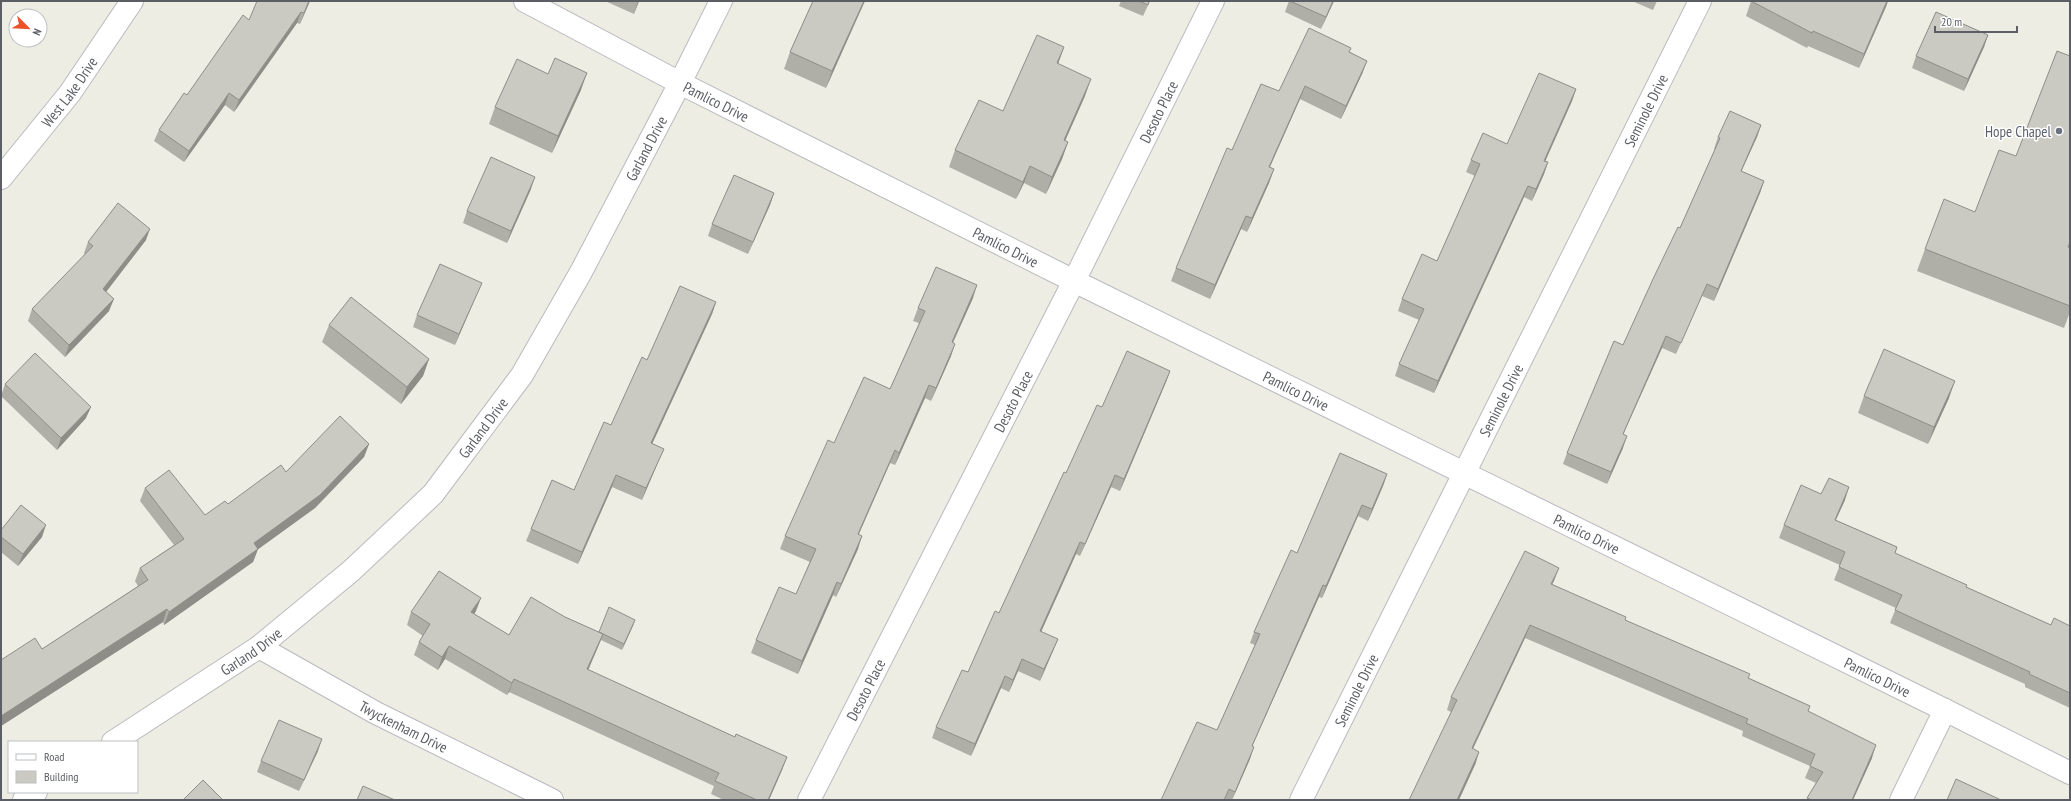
<svg xmlns="http://www.w3.org/2000/svg" width="2071" height="801" viewBox="0 0 2071 801" font-family="'PT Sans Narrow',sans-serif">
<style>
.lines{fill:none;stroke-linecap:round;stroke-linejoin:round}
.minor-casing{stroke:#b8babf;stroke-width:24}
.minor{stroke:#fff;stroke-width:22}
.wall{fill:#afaea7}
.shaded-wall{fill:#8e8d88}
.building{fill:#cbcac2;stroke:#8e8d88}
.worship-dot{fill:#6b7280;stroke:#fff;stroke-width:1.5}
.labels{text-anchor:middle;dominant-baseline:central;stroke-width:3;stroke-linejoin:round;paint-order:stroke}
.street-label{font-size:15px;fill:#5b5e64;stroke:#fff}
.worship-label{font-size:15px;fill:#5b616d;stroke:#fff;text-anchor:end}
</style>
<rect width="100%" height="100%" fill="#eeede3"/>
<g class="lines">
<defs>
<g id="minor">
<path id="s1" d="M 525,1 L 680,83 L 1074,281 L 1945,710 L 2070,773"/>
<path id="s2" d="M 1,178 L 70,93 L 132,1"/>
<path id="s3" d="M 259,647 L 376,713 L 552,800"/>
<path id="s4" d="M 113,742 L 259,647 L 351,571 L 433,494 L 522,375 L 581,272 L 680,83 L 721,1"/>
<path d="M 24,800 L 36,792"/>
<path id="s5" d="M 809,800 L 1074,281 L 1213,1"/>
<path id="s6" d="M 1301,800 L 1700,1"/>
<path d="M 1901,800 L 1945,710"/>
</g>
</defs>
<use href="#minor" class="minor-casing"/>
<use href="#minor" class="minor"/>
</g>
<path class="wall" d="M 310,1 L 300,24 L 297,23 L 234,112 L 225,105 L 184,162 L 154,141 L 159,130 L 249,20 Z
M 605,1 L 639,1 L 634,14 Z
M 813,1 L 865,1 L 826,88 L 784,69 L 790,52 Z
M 1121,1 L 1150,1 L 1143,16 L 1119,6 Z
M 1289,1 L 1334,1 L 1321,29 L 1285,12 Z
M 1632,1 L 1657,1 L 1653,10 Z
M 1751,1 L 1888,1 L 1859,68 L 1808,46 L 1807,48 L 1746,16 Z
M 1988,35 L 1984,47 L 1964,91 L 1912,68 L 1916,56 Z
M 1064,47 L 1058,64 L 1085,96 L 1065,140 L 1068,142 L 1062,159 L 1046,194 L 1024,183 L 1016,199 L 949,167 L 955,150 L 1003,111 Z
M 1350,52 L 1367,61 L 1362,74 L 1341,119 L 1300,99 L 1270,167 L 1274,169 L 1269,183 L 1247,232 L 1241,229 L 1210,299 L 1171,281 L 1176,268 L 1232,150 L 1279,91 Z
M 1576,89 L 1572,101 L 1545,161 L 1548,162 L 1544,174 L 1532,201 L 1524,197 L 1434,393 L 1395,376 L 1399,364 L 1419,320 L 1398,311 L 1402,299 L 1437,261 L 1475,176 L 1466,172 L 1471,160 L 1507,144 Z
M 581,90 L 552,153 L 489,124 L 495,107 Z
M 1761,125 L 1757,137 L 1741,171 L 1764,181 L 1760,193 L 1714,301 L 1702,296 L 1676,354 L 1662,348 L 1623,434 L 1623,448 L 1607,484 L 1563,464 L 1567,453 L 1623,345 L 1680,228 L 1715,149 L 1714,149 L 1718,137 Z
M 531,189 L 507,243 L 463,223 L 467,211 Z
M 774,193 L 770,205 L 748,254 L 708,236 L 712,224 Z
M 146,240 L 106,292 L 109,311 L 65,357 L 28,321 L 32,309 L 85,255 L 84,253 L 88,242 Z
M 2069,247 L 2070,248 L 2070,312 L 2064,328 L 1917,271 L 1925,249 Z
M 482,283 L 477,294 L 455,345 L 413,327 L 417,315 Z
M 973,298 L 953,343 L 951,356 L 931,401 L 925,398 L 895,465 L 890,463 L 859,534 L 858,549 L 836,597 L 833,595 L 798,674 L 751,653 L 756,640 L 796,594 L 810,562 L 780,549 L 785,536 L 834,443 L 890,389 L 919,323 L 913,321 L 918,308 Z
M 716,302 L 712,314 L 652,444 L 664,449 L 659,460 L 642,500 L 612,487 L 578,564 L 526,541 L 531,529 L 574,490 L 611,425 L 647,360 Z
M 329,325 L 429,359 L 423,376 L 401,404 L 322,342 Z
M 1170,371 L 1166,382 L 1120,491 L 1111,487 L 1080,556 L 1076,554 L 1041,632 L 1058,639 L 1053,651 L 1040,681 L 1018,671 L 1009,692 L 1001,688 L 971,756 L 932,738 L 936,727 L 968,672 L 999,613 L 1066,473 L 1102,407 Z
M 5,384 L 86,418 L 57,450 L 1,396 Z
M 1864,396 L 1949,398 L 1928,444 L 1858,413 Z
M 369,444 L 364,457 L 315,508 L 258,549 L 253,562 L 164,625 L 163,622 L 1,726 L 1,660 L 42,649 L 138,586 L 135,581 L 140,568 L 174,545 L 140,501 L 145,488 L 205,515 L 228,504 Z
M 1387,474 L 1383,486 L 1368,521 L 1358,516 L 1322,598 L 1319,597 L 1252,746 L 1250,759 L 1232,800 L 1161,800 L 1217,730 L 1255,645 L 1250,643 L 1254,632 L 1297,553 Z
M 1821,494 L 1845,500 L 1836,520 L 1897,547 L 1895,553 L 1966,587 L 2051,625 L 2070,626 L 2070,708 L 2025,687 L 2025,684 L 1890,623 L 1896,608 L 1834,580 L 1840,565 L 1779,538 L 1784,525 Z
M 1,530 L 42,537 L 18,566 L 1,552 Z
M 1554,581 L 1552,584 L 1625,621 L 1749,678 L 1810,706 L 1808,711 L 1872,758 L 1853,800 L 1806,800 L 1816,783 L 1805,778 L 1810,766 L 1742,736 L 1743,731 L 1525,638 L 1473,749 L 1479,752 L 1475,765 L 1451,712 L 1447,710 L 1451,697 Z
M 476,611 L 474,614 L 509,635 L 565,617 L 599,632 L 635,620 L 622,650 L 601,640 L 588,670 L 735,737 L 787,757 L 782,770 L 769,800 L 724,800 L 711,794 L 714,786 L 509,692 L 507,695 L 445,659 L 438,670 L 414,655 L 419,642 L 423,636 L 407,625 L 411,612 Z
M 318,751 L 299,791 L 257,772 L 261,761 Z"/>
<path class="shaded-wall" d="M 309,1 L 310,1 L 300,24 L 304,13 Z
M 638,1 L 639,1 L 634,14 Z
M 864,1 L 865,1 L 863,5 L 826,88 L 832,71 Z
M 1333,1 L 1334,1 L 1321,29 L 1326,17 Z
M 1887,1 L 1888,1 L 1886,7 L 1859,68 L 1864,54 Z
M 301,12 L 297,23 L 234,112 L 239,100 Z
M 1988,35 L 1984,47 L 1964,91 L 1968,79 Z
M 1064,47 L 1058,64 L 1057,63 Z
M 1367,61 L 1362,74 L 1341,119 L 1346,106 Z
M 587,73 L 581,90 L 552,153 L 558,136 Z
M 1091,79 L 1085,96 L 1058,157 L 1064,140 Z
M 1305,86 L 1300,99 L 1264,180 L 1269,167 Z
M 1576,89 L 1572,101 L 1540,173 L 1544,161 Z
M 229,93 L 225,105 L 184,162 L 189,151 Z
M 1761,125 L 1757,137 L 1736,183 L 1741,171 Z
M 1068,142 L 1062,159 L 1046,194 L 1052,177 Z
M 1548,162 L 1544,174 L 1532,201 L 1536,189 Z
M 1030,166 L 1024,183 L 1016,199 L 1023,182 Z
M 1274,169 L 1269,183 L 1247,232 L 1252,218 Z
M 535,177 L 531,189 L 507,243 L 511,231 Z
M 1764,181 L 1760,193 L 1714,301 L 1718,289 Z
M 1528,186 L 1524,197 L 1434,393 L 1438,381 Z
M 774,193 L 770,205 L 748,254 L 753,242 Z
M 1246,216 L 1241,229 L 1210,299 L 1215,285 Z
M 150,229 L 146,240 L 99,301 L 103,289 Z
M 482,283 L 477,294 L 455,345 L 459,334 Z
M 977,285 L 973,298 L 947,355 L 952,342 Z
M 114,299 L 109,311 L 65,357 L 69,345 Z
M 716,302 L 712,314 L 647,455 L 651,443 Z
M 1666,336 L 1662,348 L 1618,446 L 1623,434 Z
M 955,344 L 951,356 L 931,401 L 936,388 Z
M 429,359 L 423,376 L 401,404 L 407,387 Z
M 1170,371 L 1166,382 L 1120,491 L 1124,479 Z
M 1955,381 L 1949,398 L 1928,444 L 1934,427 Z
M 929,385 L 925,398 L 895,465 L 899,453 Z
M 91,407 L 86,418 L 57,450 L 61,438 Z
M 1627,436 L 1623,448 L 1607,484 L 1611,472 Z
M 369,444 L 364,457 L 315,508 L 253,553 L 258,549 L 253,562 L 164,625 L 169,612 L 254,543 Z
M 664,449 L 659,460 L 642,500 L 646,488 Z
M 895,450 L 890,463 L 853,547 L 858,534 Z
M 1387,474 L 1383,486 L 1368,521 L 1372,509 Z
M 616,475 L 612,487 L 578,564 L 582,552 Z
M 1115,475 L 1111,487 L 1080,556 L 1085,544 Z
M 1849,487 L 1845,500 L 1830,532 L 1835,520 Z
M 1362,505 L 1358,516 L 1322,598 L 1326,586 Z
M 46,525 L 42,537 L 18,566 L 23,554 Z
M 862,536 L 858,549 L 836,597 L 841,584 Z
M 1080,542 L 1076,554 L 1036,643 L 1040,631 Z
M 1559,568 L 1554,581 L 1546,596 L 1551,584 Z
M 837,582 L 833,595 L 798,674 L 802,661 Z
M 1323,585 L 1319,597 L 1247,758 L 1252,746 Z
M 481,598 L 476,611 L 467,625 L 471,612 Z
M 167,609 L 163,622 L 1,726 L 1,716 Z
M 635,620 L 633,626 L 622,650 L 624,644 Z
M 1530,625 L 1525,638 L 1467,761 L 1472,748 Z
M 603,634 L 598,647 L 583,682 L 587,669 Z
M 1058,639 L 1053,651 L 1040,681 L 1044,669 Z
M 449,646 L 445,659 L 438,670 L 442,657 Z
M 1022,659 L 1018,671 L 1009,692 L 1013,680 Z
M 1005,676 L 1001,688 L 971,756 L 975,744 Z
M 514,679 L 509,692 L 507,695 L 512,683 Z
M 322,739 L 318,751 L 299,791 L 304,780 Z
M 1876,745 L 1872,758 L 1853,800 L 1852,800 Z
M 1254,747 L 1250,759 L 1232,800 L 1235,792 Z
M 1479,752 L 1475,765 L 1459,800 L 1457,800 Z
M 787,757 L 782,770 L 769,800 L 768,800 Z"/>
<path class="building" d="M 257,1 L 309,1 L 304,13 L 301,12 L 239,100 L 229,93 L 189,151 L 159,130 L 184,93 L 187,95 L 243,15 L 249,20 Z
M 813,1 L 864,1 L 832,71 L 790,52 Z
M 1139,1 L 1149,1 L 1148,5 Z
M 1290,1 L 1333,1 L 1326,17 Z
M 1751,1 L 1887,1 L 1864,54 L 1813,31 L 1812,33 Z
M 1936,12 L 1988,35 L 1968,79 L 1916,56 Z
M 1309,28 L 1351,48 L 1349,52 L 1367,61 L 1346,106 L 1305,86 L 1269,167 L 1274,169 L 1252,218 L 1246,216 L 1215,285 L 1176,268 L 1227,148 L 1232,150 L 1261,84 L 1279,91 Z
M 1037,35 L 1064,47 L 1057,63 L 1091,79 L 1064,140 L 1068,142 L 1052,177 L 1030,166 L 1023,182 L 955,150 L 979,100 L 1003,111 Z
M 2057,51 L 2070,56 L 2070,242 L 2068,247 L 2070,248 L 2070,306 L 1925,249 L 1944,199 L 1975,212 L 1999,150 L 2016,156 Z
M 555,58 L 587,73 L 558,136 L 495,107 L 517,59 L 548,74 Z
M 1539,73 L 1576,89 L 1544,161 L 1548,162 L 1536,189 L 1528,186 L 1438,381 L 1399,364 L 1424,309 L 1402,299 L 1422,254 L 1437,261 L 1480,164 L 1471,160 L 1483,133 L 1507,144 Z
M 1730,111 L 1761,125 L 1741,171 L 1764,181 L 1718,289 L 1707,284 L 1681,343 L 1666,336 L 1623,434 L 1627,436 L 1611,472 L 1567,453 L 1614,341 L 1623,345 L 1653,279 L 1678,227 L 1680,228 L 1720,138 L 1718,137 Z
M 491,157 L 535,177 L 511,231 L 467,211 Z
M 734,175 L 774,193 L 753,242 L 712,224 Z
M 118,203 L 150,229 L 103,289 L 114,299 L 69,345 L 32,309 L 93,246 L 88,242 Z
M 440,264 L 482,283 L 459,334 L 417,315 Z
M 936,267 L 977,285 L 952,342 L 955,344 L 936,388 L 929,385 L 899,453 L 895,450 L 858,534 L 862,536 L 841,584 L 837,582 L 802,661 L 756,640 L 779,587 L 796,594 L 816,549 L 785,536 L 828,440 L 834,443 L 864,377 L 890,389 L 925,311 L 918,308 Z
M 680,286 L 716,302 L 651,443 L 664,449 L 646,488 L 616,475 L 582,552 L 531,529 L 552,480 L 574,490 L 604,422 L 611,425 L 642,357 L 647,360 Z
M 351,297 L 429,359 L 407,387 L 329,325 Z
M 1884,349 L 1955,381 L 1934,427 L 1864,396 Z
M 1127,351 L 1170,371 L 1124,479 L 1115,475 L 1085,544 L 1080,542 L 1040,631 L 1058,639 L 1044,669 L 1022,659 L 1013,680 L 1005,676 L 975,744 L 936,727 L 962,670 L 968,672 L 995,611 L 999,613 L 1064,472 L 1066,473 L 1097,405 L 1102,407 Z
M 35,353 L 91,407 L 61,438 L 5,384 Z
M 340,416 L 369,444 L 320,495 L 254,543 L 258,549 L 169,612 L 167,609 L 1,716 L 1,660 L 35,638 L 42,649 L 148,580 L 140,568 L 184,539 L 145,488 L 169,470 L 205,515 L 225,501 L 228,504 L 281,465 L 286,472 Z
M 1340,453 L 1387,474 L 1372,509 L 1362,505 L 1326,586 L 1323,585 L 1252,746 L 1254,747 L 1235,792 L 1229,789 L 1224,800 L 1161,800 L 1197,722 L 1217,730 L 1260,634 L 1254,632 L 1291,550 L 1297,553 Z
M 1829,478 L 1849,487 L 1835,520 L 1897,547 L 1895,553 L 1967,585 L 1966,587 L 2051,625 L 2054,618 L 2070,626 L 2070,693 L 2029,674 L 2030,672 L 1895,610 L 1902,595 L 1839,567 L 1845,552 L 1784,525 L 1801,485 L 1821,494 Z
M 21,505 L 46,525 L 23,554 L 1,537 L 1,530 Z
M 1525,551 L 1559,568 L 1551,584 L 1626,617 L 1625,620 L 1750,674 L 1748,678 L 1810,706 L 1808,711 L 1876,745 L 1852,800 L 1812,800 L 1807,798 L 1823,772 L 1810,766 L 1815,754 L 1746,723 L 1748,719 L 1530,625 L 1472,748 L 1479,752 L 1457,800 L 1409,800 L 1457,700 L 1451,697 Z
M 439,571 L 481,598 L 471,612 L 509,635 L 531,597 L 565,617 L 603,634 L 587,669 L 735,737 L 736,734 L 787,757 L 768,800 L 757,800 L 715,781 L 719,773 L 514,679 L 512,683 L 449,646 L 442,657 L 419,642 L 430,624 L 411,612 Z
M 609,607 L 635,620 L 624,644 L 599,632 Z
M 279,720 L 322,739 L 304,780 L 261,761 Z
M 1956,779 L 2001,800 L 1947,800 Z
M 203,780 L 223,800 L 183,800 Z
M 363,786 L 395,800 L 357,800 Z"/>
<circle class="worship-dot" cx="2059" cy="131" r="4"/>
<g class="labels">
<g class="street-label">
<text stroke="none"><textPath href="#s2" startOffset="110">West Lake Drive</textPath></text>
<text stroke="none"><textPath href="#s1" startOffset="216">Pamlico Drive</textPath></text>
<text stroke="none"><textPath href="#s6" startOffset="771">Seminole Drive</textPath></text>
<text stroke="none"><textPath href="#s5" startOffset="772">Desoto Place</textPath></text>
<text stroke="none"><textPath href="#s4" startOffset="813">Garland Drive</textPath></text>
<text stroke="none"><textPath href="#s1" startOffset="540">Pamlico Drive</textPath></text>
<text stroke="none"><textPath href="#s1" startOffset="864">Pamlico Drive</textPath></text>
<text stroke="none"><textPath href="#s6" startOffset="447">Seminole Drive</textPath></text>
<text stroke="none"><textPath href="#s5" startOffset="448">Desoto Place</textPath></text>
<text stroke="none"><textPath href="#s4" startOffset="489">Garland Drive</textPath></text>
<text stroke="none"><textPath href="#s1" startOffset="1188">Pamlico Drive</textPath></text>
<text stroke="none"><textPath href="#s4" startOffset="165">Garland Drive</textPath></text>
<text stroke="none"><textPath href="#s1" startOffset="1512">Pamlico Drive</textPath></text>
<text stroke="none"><textPath href="#s5" startOffset="124">Desoto Place</textPath></text>
<text stroke="none"><textPath href="#s6" startOffset="123">Seminole Drive</textPath></text>
<text stroke="none"><textPath href="#s3" startOffset="165">Twyckenham Drive</textPath></text>
</g>
<g class="worship-label">
<text x="2051" y="131">Hope Chapel</text>
</g>
</g>
<rect width="2071" height="801" fill="none" stroke="#5b5e64" stroke-width="4"/>
<rect x="8" y="741" width="130" height="52" fill="#ffffff" stroke="#bdbfc1"/>
<rect x="16" y="754" width="20" height="6" fill="#ffffff" stroke="#bdbfc1"/>
<text x="44" y="761" font-size="12" fill="#5b5e64">Road</text>
<rect x="16" y="771" width="20" height="12" fill="#cbcac2" stroke="#bdbfc1"/>
<text x="44" y="781" font-size="12" fill="#5b5e64">Building</text>
<g transform="translate(28 28) rotate(114)"><circle r="19" fill="#ffffff" stroke="#bdbfc1"/>
<path d="M0-3L7 15L0 10L-7 15Z" fill="#ed512a"/>
<text y="-6" font-size="11" font-weight="bold" text-anchor="middle" fill="#5b5e64">N</text>
</g>
<path d="M1935 26v6h82v-6" fill="none" stroke="#5b5e64" stroke-width="2"/>
<text x="1941" y="26" font-size="12" fill="#5b5e64" stroke="#ffffff" stroke-width="3" paint-order="stroke">20 m</text>
</svg>
